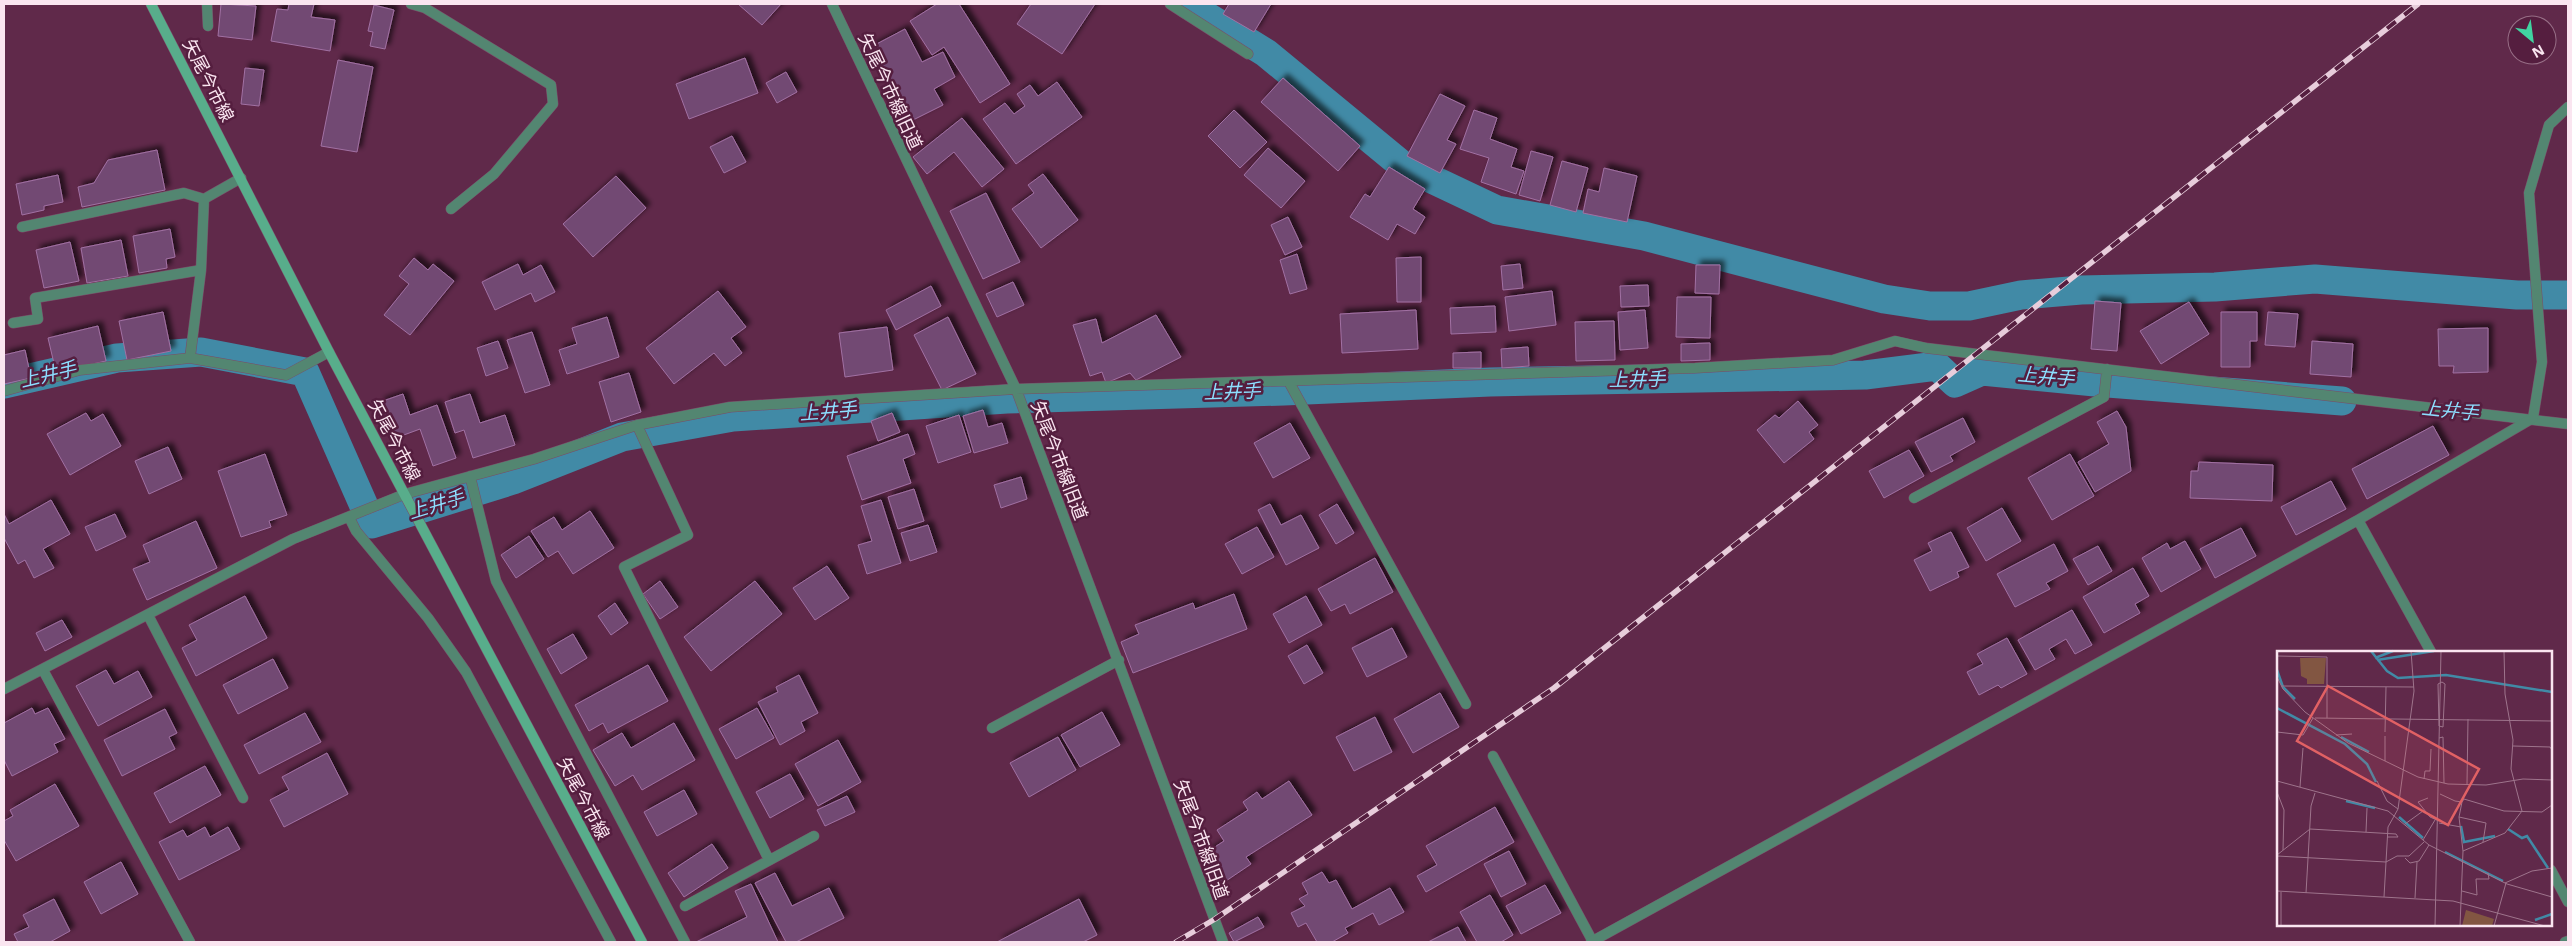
<svg xmlns="http://www.w3.org/2000/svg" width="2572" height="946" viewBox="0 0 2572 946" font-family="'Noto Sans','Noto Sans JP',sans-serif">
<style>
.lines{fill:none;stroke-linecap:round;stroke-linejoin:round}
.canal{stroke:#418aa6;stroke-width:29}
.building{fill:#724873;stroke:#a171a3;filter:url(#shadow)}
.minor-casing{stroke:#7c4b68;stroke-width:11}
.tertiary-casing{stroke:#7c4b68;stroke-width:11}
.secondary-casing{stroke:#7c4b68;stroke-width:11}
.minor{stroke:#538671;stroke-width:10}
.tertiary{stroke:#538671;stroke-width:10}
.secondary{stroke:#58ad8b;stroke-width:10}
.rail-casing{stroke:#e7cddb;stroke-width:5.5}
.rail{stroke:#551e3f;stroke-width:4;stroke-dasharray:11;stroke-linecap:butt}
.labels{text-anchor:middle;dominant-baseline:central;stroke-width:5;stroke-linejoin:round;paint-order:stroke}
.street-label{font-size:18px;fill:#fae5f0;stroke:#551e3f}
.water-label{font-size:19px;font-style:italic;fill:#8ddfff;stroke:#551e3f}
.inset-river{fill:none;stroke:#418aa6;stroke-width:2.5}
.inset-road{fill:none;stroke:#9e748c;stroke-width:1}
.view{fill:#e16164;fill-opacity:0.15;stroke:#e16164;stroke-width:2.5}
.inset-edge{fill:none;stroke:#fae5f0;stroke-width:2.5}
</style>
<defs>
<filter id="shadow"><feDropShadow dx="4.5" dy="-4.5" stdDeviation="2.5" flood-color="#0009"/></filter>
</defs>
<rect width="100%" height="100%" fill="#60294a"/>
<g class="lines">
<path class="canal" d="M 1187,4 L 1266,53 L 1402,165 L 1497,210 L 1644,236 L 1884,299 L 1930,306 L 1969,306 L 2021,295 L 2081,290 L 2215,287 L 2315,279 L 2517,295 L 2568,295
M 4,384 L 117,358 L 201,352 L 305,372 L 372,524 L 513,480 L 622,437 L 733,417 L 1007,399 L 1284,391 L 1490,382 L 1865,375 L 1937,366 L 1955,383 L 1982,371 L 2095,382 L 2342,401"/>
</g>
<path class="building" d="M 221,4 L 256,6 L 252,40 L 218,36 Z
M 289,4 L 314,4 L 311,17 L 335,20 L 330,51 L 271,41 L 277,9 L 288,10 Z
M 738,4 L 781,4 L 762,25 Z
M 937,4 L 959,4 L 1010,84 L 980,103 L 944,47 L 932,55 L 910,21 Z
M 1031,4 L 1095,4 L 1062,54 L 1017,24 Z
M 1229,4 L 1271,4 L 1254,32 L 1223,14 Z
M 374,5 L 394,10 L 385,49 L 370,46 L 373,32 L 368,31 Z
M 905,29 L 922,62 L 943,52 L 955,77 L 934,89 L 943,105 L 907,123 L 869,48 Z
M 745,58 L 758,93 L 689,119 L 676,84 Z
M 338,60 L 373,67 L 357,152 L 321,146 Z
M 245,68 L 264,70 L 259,106 L 241,104 Z
M 786,72 L 797,92 L 777,103 L 766,83 Z
M 1283,78 L 1360,146 L 1338,171 L 1261,102 Z
M 1057,82 L 1082,117 L 1016,164 L 983,119 L 1005,103 L 1014,114 L 1025,106 L 1017,94 L 1030,85 L 1038,96 Z
M 1440,94 L 1465,106 L 1447,140 L 1456,144 L 1440,173 L 1407,156 Z
M 1234,110 L 1267,142 L 1240,168 L 1208,136 Z
M 1474,110 L 1497,118 L 1490,139 L 1517,149 L 1511,167 L 1524,171 L 1516,194 L 1481,182 L 1489,158 L 1460,149 Z
M 962,118 L 1004,169 L 982,187 L 954,152 L 927,174 L 913,157 Z
M 732,136 L 746,162 L 724,173 L 710,147 Z
M 1268,148 L 1305,181 L 1281,208 L 1244,175 Z
M 157,150 L 165,190 L 82,207 L 78,187 L 94,183 L 108,160 Z
M 1531,151 L 1553,157 L 1540,201 L 1519,195 Z
M 1562,161 L 1588,168 L 1576,212 L 1550,205 Z
M 1389,167 L 1425,189 L 1413,209 L 1425,217 L 1415,234 L 1397,224 L 1388,240 L 1350,217 L 1365,194 L 1370,197 Z
M 1604,168 L 1637,176 L 1627,222 L 1583,213 L 1588,189 L 1599,192 Z
M 1043,174 L 1078,220 L 1041,248 L 1012,209 L 1034,193 L 1028,185 Z
M 58,175 L 63,202 L 44,206 L 44,210 L 22,215 L 16,184 Z
M 616,176 L 646,208 L 593,257 L 563,224 Z
M 986,193 L 1020,262 L 983,279 L 950,211 Z
M 1288,217 L 1302,247 L 1285,255 L 1271,225 Z
M 170,229 L 175,257 L 166,259 L 167,268 L 139,273 L 133,236 Z
M 121,240 L 128,276 L 87,283 L 81,248 Z
M 70,242 L 79,281 L 44,288 L 36,250 Z
M 1297,254 L 1307,289 L 1290,294 L 1280,260 Z
M 1421,257 L 1421,302 L 1397,302 L 1396,258 Z
M 414,258 L 428,270 L 433,264 L 454,281 L 410,335 L 384,315 L 409,284 L 399,276 Z
M 518,264 L 523,275 L 541,265 L 555,292 L 535,302 L 531,293 L 495,310 L 482,282 Z
M 1520,264 L 1523,288 L 1503,290 L 1501,266 Z
M 1696,265 L 1720,265 L 1719,294 L 1695,293 Z
M 1013,282 L 1024,305 L 997,317 L 986,294 Z
M 1648,285 L 1649,306 L 1621,307 L 1620,286 Z
M 931,286 L 941,306 L 896,330 L 886,310 Z
M 718,291 L 746,327 L 731,338 L 742,353 L 725,366 L 714,353 L 674,384 L 646,348 Z
M 1552,291 L 1556,325 L 1509,331 L 1505,297 Z
M 1677,297 L 1711,297 L 1710,338 L 1676,337 Z
M 2095,301 L 2121,303 L 2117,351 L 2091,349 Z
M 2189,302 L 2209,334 L 2161,364 L 2140,331 Z
M 1495,306 L 1496,332 L 1451,334 L 1450,308 Z
M 1416,310 L 1418,349 L 1342,353 L 1340,314 Z
M 1645,310 L 1648,348 L 1620,350 L 1618,312 Z
M 163,312 L 171,351 L 127,360 L 119,321 Z
M 2221,312 L 2257,312 L 2257,341 L 2250,341 L 2250,367 L 2221,367 Z
M 2268,312 L 2298,314 L 2295,347 L 2265,345 Z
M 1156,315 L 1181,357 L 1136,380 L 1130,373 L 1106,383 L 1102,372 L 1090,376 L 1073,325 L 1096,319 L 1102,343 Z
M 607,317 L 619,357 L 567,374 L 559,350 L 577,344 L 572,328 Z
M 948,317 L 976,374 L 942,390 L 914,335 Z
M 1614,321 L 1615,360 L 1576,361 L 1575,322 Z
M 98,326 L 106,361 L 56,372 L 48,338 Z
M 887,327 L 893,370 L 845,377 L 839,333 Z
M 2488,328 L 2488,372 L 2453,373 L 2454,366 L 2439,366 L 2438,329 Z
M 532,332 L 550,385 L 525,393 L 507,340 Z
M 498,341 L 508,368 L 486,376 L 477,348 Z
M 2312,341 L 2353,344 L 2351,377 L 2310,374 Z
M 1710,343 L 1710,360 L 1681,361 L 1681,344 Z
M 1528,347 L 1529,366 L 1502,368 L 1501,349 Z
M 25,350 L 31,378 L 4,384 L 4,355 Z
M 1481,352 L 1481,368 L 1453,368 L 1453,353 Z
M 629,373 L 641,412 L 611,422 L 599,382 Z
M 403,394 L 410,415 L 437,405 L 456,458 L 433,466 L 420,429 L 393,439 L 380,402 Z
M 470,394 L 480,423 L 505,415 L 515,445 L 473,458 L 464,430 L 455,433 L 445,402 Z
M 1798,401 L 1818,425 L 1809,432 L 1814,439 L 1784,463 L 1757,430 L 1775,415 L 1779,418 Z
M 983,410 L 988,427 L 1002,423 L 1008,443 L 974,453 L 963,416 Z
M 2117,411 L 2126,427 L 2131,471 L 2095,492 L 2078,462 L 2109,444 L 2097,422 Z
M 86,413 L 91,421 L 103,414 L 121,446 L 70,475 L 47,434 Z
M 892,413 L 900,432 L 878,441 L 871,421 Z
M 959,415 L 971,452 L 938,463 L 926,426 Z
M 1963,418 L 1975,442 L 1950,456 L 1953,461 L 1931,472 L 1915,442 Z
M 1290,423 L 1310,458 L 1273,478 L 1254,443 Z
M 2433,426 L 2449,455 L 2367,499 L 2352,469 Z
M 908,434 L 915,454 L 903,459 L 911,483 L 862,500 L 847,456 Z
M 168,447 L 182,479 L 149,494 L 135,461 Z
M 1909,450 L 1924,476 L 1884,498 L 1869,471 Z
M 265,454 L 287,515 L 269,521 L 271,527 L 241,537 L 218,471 Z
M 2070,454 L 2094,496 L 2052,520 L 2028,478 Z
M 2199,462 L 2273,465 L 2272,501 L 2190,498 L 2191,471 L 2198,471 Z
M 1021,477 L 1027,499 L 1001,508 L 994,485 Z
M 2331,481 L 2346,509 L 2296,535 L 2281,507 Z
M 914,489 L 924,521 L 898,529 L 888,497 Z
M 51,500 L 70,534 L 43,549 L 54,568 L 34,578 L 25,560 L 18,564 L 4,538 L 4,514 L 9,524 Z
M 881,500 L 901,563 L 867,574 L 858,545 L 872,541 L 861,506 Z
M 1270,504 L 1281,525 L 1301,515 L 1319,548 L 1286,565 L 1258,510 Z
M 1337,504 L 1354,533 L 1336,544 L 1319,515 Z
M 2002,508 L 2021,541 L 1986,561 L 1967,528 Z
M 590,511 L 614,548 L 573,574 L 558,551 L 548,557 L 531,531 L 554,517 L 562,530 Z
M 115,514 L 126,537 L 96,551 L 85,527 Z
M 196,521 L 217,568 L 147,600 L 133,569 L 150,562 L 143,545 Z
M 928,525 L 937,552 L 910,561 L 901,533 Z
M 1257,527 L 1274,557 L 1242,574 L 1225,544 Z
M 2241,528 L 2256,556 L 2215,578 L 2200,549 Z
M 1951,532 L 1969,567 L 1957,572 L 1959,577 L 1930,591 L 1914,560 L 1932,551 L 1928,543 Z
M 529,536 L 544,559 L 516,578 L 501,555 Z
M 2185,541 L 2201,569 L 2161,592 L 2142,558 L 2167,543 L 2170,549 Z
M 2054,544 L 2068,571 L 2046,583 L 2050,589 L 2015,607 L 1997,574 Z
M 2098,546 L 2112,571 L 2088,585 L 2073,559 Z
M 1375,558 L 1393,592 L 1350,614 L 1345,604 L 1331,611 L 1318,589 Z
M 827,566 L 849,598 L 815,620 L 793,588 Z
M 2133,568 L 2149,596 L 2135,604 L 2140,613 L 2104,633 L 2083,597 Z
M 660,581 L 678,607 L 660,619 L 643,594 Z
M 755,581 L 782,614 L 711,671 L 684,637 Z
M 1234,594 L 1247,629 L 1133,673 L 1121,642 L 1139,634 L 1135,625 L 1193,603 L 1195,609 Z
M 245,596 L 267,638 L 196,676 L 182,648 L 197,640 L 189,625 Z
M 1306,596 L 1322,625 L 1289,643 L 1273,614 Z
M 615,603 L 628,623 L 611,635 L 598,616 Z
M 2072,610 L 2092,645 L 2075,654 L 2066,639 L 2049,649 L 2055,659 L 2035,670 L 2018,640 Z
M 62,620 L 72,637 L 45,651 L 36,633 Z
M 1392,628 L 1407,657 L 1367,677 L 1352,648 Z
M 573,634 L 587,658 L 561,674 L 547,649 Z
M 2007,638 L 2027,674 L 2001,688 L 1998,685 L 1979,695 L 1967,672 L 1983,664 L 1977,654 Z
M 1307,645 L 1323,673 L 1304,684 L 1288,656 Z
M 273,659 L 288,688 L 238,714 L 223,685 Z
M 648,665 L 668,701 L 608,733 L 603,723 L 589,731 L 575,705 Z
M 106,670 L 114,684 L 138,671 L 152,697 L 98,726 L 76,686 Z
M 799,675 L 818,713 L 801,722 L 805,731 L 780,745 L 758,702 L 778,692 L 776,687 Z
M 1440,693 L 1459,727 L 1413,753 L 1394,719 Z
M 32,708 L 35,714 L 48,708 L 65,739 L 54,744 L 58,752 L 12,776 L 4,760 L 4,723 Z
M 757,708 L 774,738 L 736,759 L 719,729 Z
M 165,709 L 177,733 L 169,737 L 175,749 L 122,776 L 104,740 Z
M 1102,712 L 1120,745 L 1080,767 L 1061,735 Z
M 305,713 L 321,742 L 259,774 L 244,745 Z
M 1375,717 L 1392,752 L 1354,771 L 1336,737 Z
M 674,723 L 695,760 L 642,790 L 633,775 L 615,786 L 593,750 L 622,733 L 631,748 Z
M 1058,737 L 1076,770 L 1029,797 L 1010,763 Z
M 838,740 L 861,782 L 818,806 L 795,764 Z
M 327,753 L 348,794 L 284,827 L 270,800 L 289,790 L 282,777 Z
M 205,766 L 221,795 L 170,823 L 154,793 Z
M 790,774 L 804,799 L 770,818 L 756,792 Z
M 1289,781 L 1312,815 L 1246,857 L 1251,864 L 1220,885 L 1201,856 L 1224,841 L 1217,830 L 1248,810 L 1243,802 L 1257,792 L 1262,799 Z
M 55,784 L 79,826 L 16,861 L 4,840 L 4,821 L 13,816 L 10,810 Z
M 684,790 L 697,814 L 657,836 L 644,812 Z
M 847,796 L 855,812 L 825,826 L 817,810 Z
M 1495,807 L 1514,842 L 1426,892 L 1417,876 L 1437,865 L 1426,846 Z
M 205,827 L 210,837 L 228,827 L 240,849 L 179,880 L 159,842 L 183,830 L 187,837 Z
M 712,844 L 728,868 L 684,897 L 668,873 Z
M 1509,851 L 1526,884 L 1501,897 L 1484,864 Z
M 121,862 L 138,894 L 101,914 L 84,882 Z
M 1322,872 L 1329,883 L 1336,880 L 1352,909 L 1390,888 L 1404,912 L 1379,925 L 1373,913 L 1345,928 L 1348,933 L 1332,942 L 1317,942 L 1306,923 L 1298,927 L 1291,913 L 1305,906 L 1299,899 L 1308,894 L 1302,883 Z
M 775,873 L 792,906 L 829,888 L 844,918 L 796,942 L 786,942 L 755,883 Z
M 751,884 L 778,942 L 696,942 L 747,917 L 735,891 Z
M 1545,885 L 1561,913 L 1521,934 L 1506,906 Z
M 1490,895 L 1513,935 L 1501,942 L 1477,942 L 1460,912 Z
M 54,899 L 70,931 L 50,942 L 18,942 L 14,934 L 29,927 L 23,915 Z
M 1079,899 L 1097,935 L 1083,942 L 997,942 Z
M 1258,917 L 1264,927 L 1234,942 L 1229,933 Z
M 1458,927 L 1466,942 L 1428,942 Z"/>
<g class="lines">
<defs>
<path id="minor" d="M 207,4 L 208,26
M 411,4 L 425,8 L 551,85 L 553,104 L 494,174 L 451,209
M 832,4 L 1016,389 L 1223,942
M 1170,4 L 1248,54
M 22,227 L 184,193 L 204,199
M 13,323 L 38,319 L 35,298 L 201,270
M 190,358 L 201,270 L 204,199 L 241,178
M 1289,382 L 1466,704
M 4,391 L 80,370 L 190,358 L 286,375 L 329,352
M 637,425 L 688,535 L 624,567 L 769,860
M 470,476 L 496,581 L 685,942
M 1914,498 L 2104,397 L 2107,369
M 349,517 L 356,531 L 428,618 L 466,672 L 611,942
M 148,615 L 243,798
M 43,670 L 190,942
M 4,689 L 293,539 L 405,494 L 534,459 L 637,425 L 730,407 L 1016,389 L 1695,368 L 1833,360 L 1895,341 L 1926,348 L 2568,424
M 992,728 L 1119,660
M 1493,756 L 1593,942
M 685,906 L 814,836
M 2565,942 L 2568,941"/>
<path id="tertiary" d="M 2358,520 L 2431,652
M 2551,870 L 2568,902
M 1591,942 L 2358,520 L 2533,418 L 2542,362 L 2529,193 L 2549,125 L 2568,107"/>
<path id="secondary" d="M 151,4 L 329,352 L 642,942"/>
</defs>
<use href="#minor" class="minor-casing"/>
<use href="#tertiary" class="tertiary-casing"/>
<use href="#secondary" class="secondary-casing"/>
<use href="#minor" class="minor"/>
<use href="#tertiary" class="tertiary"/>
<use href="#secondary" class="secondary"/>
<defs>
<path id="rail" d="M 1176,942 L 1215,919 L 1554,688 L 2418,4"/>
</defs>
<use href="#rail" class="rail-casing"/>
<use href="#rail" class="rail"/>
</g>
<g class="labels">
<g class="street-label">
<text transform="translate(209 80) rotate(63)">矢尾今市線</text>
<text transform="translate(891 91) rotate(65)">矢尾今市線旧道</text>
<text transform="translate(395 440) rotate(62)">矢尾今市線</text>
<text transform="translate(1060 460) rotate(69)">矢尾今市線旧道</text>
<text transform="translate(584 798) rotate(62)">矢尾今市線</text>
<text transform="translate(1202 839) rotate(70)">矢尾今市線旧道</text>
</g>
<g class="water-label">
<text transform="translate(48 374) rotate(-13)">上井手</text>
<text transform="translate(2046 376) rotate(5)">上井手</text>
<text transform="translate(1637 379) rotate(-1)">上井手</text>
<text transform="translate(1232 391) rotate(-2)">上井手</text>
<text transform="translate(2450 410) rotate(6)">上井手</text>
<text transform="translate(828 411) rotate(-4)">上井手</text>
<text transform="translate(436 504) rotate(-17)">上井手</text>
</g>
</g>
<g transform="translate(2277 651)">
<rect width="275" height="275" fill="#60294a"/>
<path d="M 23,7 L 49,7 L 47,33 L 30,33 L 30,28 L 24,25 ZM 189,259 L 217,268 L 215,275 L 185,275 Z" fill="#825642"/>
<path class="inset-river" d="M 94,0 L 110,20 L 121,27 L 169,24 L 275,41M 98,7 L 116,0M 100,9 L 157,0M 0,19 L 6,36 L 18,48M 0,57 L 68,93 L 90,113 L 99,131M 64,86 L 92,101M 69,150 L 98,157M 122,166 L 146,187M 184,175 L 187,191 L 218,185M 231,178 L 245,187 L 250,185 L 271,217M 168,201 L 226,230M 258,269 L 275,263"/>
<path class="inset-road" d="M 0,5 L 50,6 L 50,67M 0,26 L 6,38 L 28,61 L 71,92 L 141,126 L 171,133 L 209,134 L 246,128 L 275,129M 165,31 L 168,33 L 166,76 L 162,75 L 161,33 ZM 5,35 L 137,36M 38,67 L 275,70M 0,81 L 26,84 L 36,67M 108,81 L 109,36M 59,84 L 75,83M 162,87 L 166,86 L 167,132M 236,95 L 273,96 L 275,99M 108,110 L 108,85M 147,128 L 148,120 L 153,120 L 154,98M 0,130 L 111,160 L 152,194 L 230,233 L 275,246M 100,130 L 110,150 L 121,158M 190,133 L 191,68M 23,136 L 26,97M 0,141 L 7,159 L 6,199M 163,143 L 178,150 L 185,151 L 187,148 L 227,160 L 265,161 L 275,154M 151,147 L 141,151 L 153,166 L 162,170M 182,166 L 209,172 L 206,191M 162,172 L 184,176M 128,173 L 146,160M 89,181 L 90,157M 146,189 L 158,169M 186,200 L 228,182 L 245,160 L 234,118 L 236,89 L 228,43 L 227,0M 0,204 L 33,178 L 119,183 L 121,186 L 110,186M 0,205 L 109,211 L 120,205 L 132,205 L 147,191M 128,207 L 133,212 L 142,210 L 152,194M 228,232 L 255,220 L 275,217M 0,240 L 176,250 L 268,275M 185,240 L 200,244 L 199,228 L 212,228 L 211,222M 4,241 L 4,275M 29,242 L 34,155 L 38,142M 107,246 L 111,176 L 121,158 L 137,40 L 134,0M 138,247 L 140,211M 158,275 L 164,0M 183,275 L 186,200 L 182,166 L 185,151M 217,275 L 229,232"/>
<path class="view" d="M 51,35 L 202,118 L 171,174 L 20,90 Z"/>
<rect width="275" height="275" class="inset-edge"/>
</g>
<rect width="2572" height="946" fill="none" stroke="#fae5f0" stroke-width="10"/>
<g transform="translate(2532 40) rotate(151)"><circle r="24" fill="#551e3f" stroke="#976e86"/>
<path d="M0-4L9 19L0 12L-9 19Z" fill="#41d4a1"/>
<text y="-8" font-size="14" font-weight="bold" text-anchor="middle" fill="#fae5f0">N</text>
</g>
</svg>
